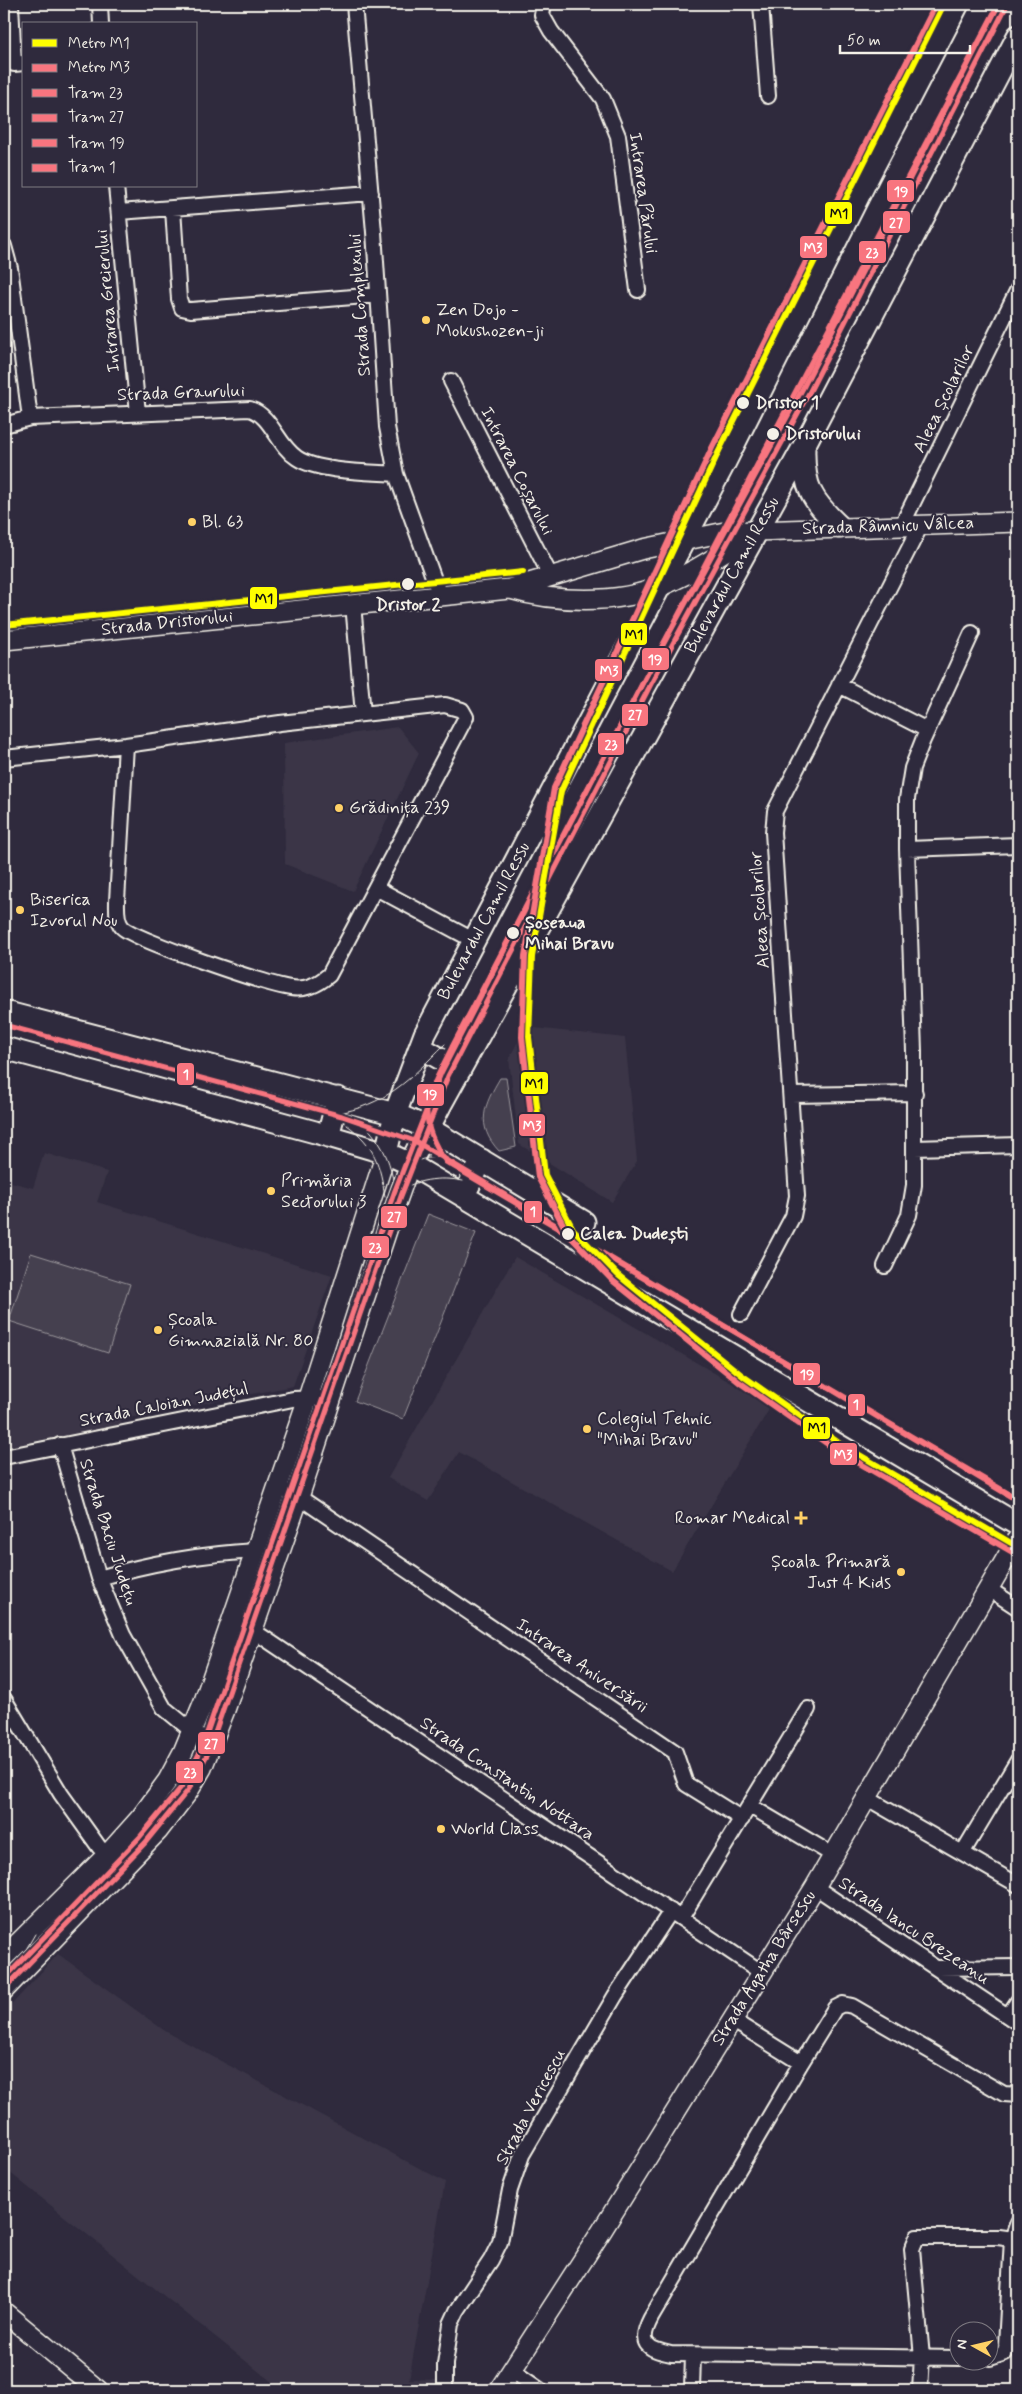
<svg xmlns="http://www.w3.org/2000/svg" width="1022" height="2394" viewBox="0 0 1022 2394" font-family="Mynerve,sans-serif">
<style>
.built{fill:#3b3647}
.green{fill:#454050;stroke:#9c989c}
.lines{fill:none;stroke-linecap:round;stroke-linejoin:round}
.street-casing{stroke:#f4f1e8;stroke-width:18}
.secondary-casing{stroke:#f4f1e8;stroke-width:22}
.primary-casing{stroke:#f4f1e8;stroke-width:25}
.street{stroke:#2f2a3d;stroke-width:14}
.secondary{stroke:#2f2a3d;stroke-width:19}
.primary{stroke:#2f2a3d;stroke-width:21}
.tram{stroke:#f4f1e8;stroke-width:1}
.tram-1-casing{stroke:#2f2a3d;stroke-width:9}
.tram-2-casing{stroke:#2f2a3d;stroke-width:9}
.tram-3-casing{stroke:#2f2a3d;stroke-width:9}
.tram-4-casing{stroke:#2f2a3d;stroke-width:9}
.tram-1{stroke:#f8757f;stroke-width:5}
.tram-2{stroke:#f8757f;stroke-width:5}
.tram-3{stroke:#f8757f;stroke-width:5}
.tram-4{stroke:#f8757f;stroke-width:5}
.metro-1-casing{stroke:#2f2a3d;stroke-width:10}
.metro-2-casing{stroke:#2f2a3d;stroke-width:10}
.metro-1{stroke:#ff0;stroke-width:6}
.metro-2{stroke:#f87680;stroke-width:6}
.poi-dot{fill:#ffd166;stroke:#2f2a3d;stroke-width:2}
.stop-dot{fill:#f4f1e8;stroke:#2f2a3d;stroke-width:2}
.labels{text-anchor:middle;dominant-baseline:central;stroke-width:4;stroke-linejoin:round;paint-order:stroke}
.street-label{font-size:18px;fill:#f4f1e8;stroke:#2f2a3d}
.poi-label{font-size:18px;fill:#f4f1e8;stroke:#2f2a3d;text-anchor:start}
.stop-label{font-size:18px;font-weight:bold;fill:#f4f1e8;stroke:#2f2a3d;text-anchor:start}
.line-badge{stroke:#2f2a3d;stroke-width:2}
.badge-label{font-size:14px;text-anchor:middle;font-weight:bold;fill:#fff}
.pale-badge-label{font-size:14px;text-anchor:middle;font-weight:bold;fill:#111}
</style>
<rect width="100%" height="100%" fill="#2f2a3d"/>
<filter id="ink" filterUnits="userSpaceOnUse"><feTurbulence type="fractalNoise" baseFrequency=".02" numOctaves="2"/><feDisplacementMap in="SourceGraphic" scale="10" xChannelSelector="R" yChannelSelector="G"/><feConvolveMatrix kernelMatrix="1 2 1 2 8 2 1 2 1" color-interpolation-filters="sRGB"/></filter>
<g filter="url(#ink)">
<path class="built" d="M 398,727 L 419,753 L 353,891 L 285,864 L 284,743 Z
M 525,1027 L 625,1038 L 637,1161 L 612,1202 L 519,1144 L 509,1059 Z
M 44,1153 L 107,1172 L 97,1202 L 332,1275 L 293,1386 L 123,1419 L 120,1425 L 4,1447 L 4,1180 L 33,1188 Z
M 515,1257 L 771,1406 L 672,1571 L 459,1452 L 428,1501 L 388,1478 Z
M 58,1954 L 165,2031 L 445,2182 L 409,2379 L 438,2380 L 439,2390 L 282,2390 L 4,2168 L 4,2013 Z"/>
<path class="green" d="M 500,1078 L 506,1078 L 516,1147 L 499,1151 C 475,1125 484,1105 500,1078 Z
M 428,1214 L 476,1233 L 403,1419 L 355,1401 Z
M 31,1253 L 130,1284 L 108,1353 L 9,1321 Z"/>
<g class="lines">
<defs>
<path id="street" d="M 11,4 L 14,64 L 24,63
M 100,4 L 101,24
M 354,4 L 374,232 L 387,427 L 396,474 L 440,596
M 544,4 L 542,15 L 551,31 L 603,99 L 618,136 L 638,290
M 761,4 L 768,96
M 116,186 L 138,413
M 173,209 L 179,299 L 182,308 L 191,310 L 378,295
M 119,212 L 371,193
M 4,246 L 10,268 L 30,418
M 451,381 L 551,577
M 4,425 L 30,418 L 250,409 C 272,416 277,445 297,458 C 318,472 369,472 396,474
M 902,525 L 1018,289
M 353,604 L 363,714
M 839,685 L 927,730
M 4,758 L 126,745 L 280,723 L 445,705 L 462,710 L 466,717 L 329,975 C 317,985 306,990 291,988 C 270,986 132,939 122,927 C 116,920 117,909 117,901 L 126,745
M 907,849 L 1018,845
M 376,888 L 473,940
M 791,1095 L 915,1093
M 915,1148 L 1018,1145
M 885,1266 L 909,1215 L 914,1185 L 914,1051 L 907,849 L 907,799 L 912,768 L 923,740 L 972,633
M 741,1314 L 793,1216 L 797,1196 L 773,832 L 775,811 L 921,525
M 60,1445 L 99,1578 L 123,1635 L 164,1708 L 192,1731 L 213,1743
M 4,1457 L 293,1399 L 323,1398 L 332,1401
M 277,1487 L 299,1497 L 675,1752 L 686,1784 L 742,1819
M 99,1578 C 150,1563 203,1554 255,1551
M 989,1589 L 1018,1608
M 233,1617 L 761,1972
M 4,1699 L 61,1794 L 99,1847 L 122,1870
M 867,1798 L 1018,1885
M 750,1806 L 833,1855
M 963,1852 L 1018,1760
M 815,1887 L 1018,2023
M 681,1918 L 808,1709
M 937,1968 L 1018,1967
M 1008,2016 L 1018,2001
M 732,2020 L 801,2063 L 651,2318 C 638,2343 646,2349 671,2354 L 960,2358
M 801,2063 L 835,2008 L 843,2004 L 852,2006 L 1004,2094 L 1018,2095
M 990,2358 L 1005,2353 L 1006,2345 L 1012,2239
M 511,2370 L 540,2390
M 445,2390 L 445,2364 L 451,2324 L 457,2311 L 491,2260 L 500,2242 L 510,2190 L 522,2155 L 615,1996 L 671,1911
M 692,2390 L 693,2355
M 920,2390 L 922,2357 L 912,2249 L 917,2237 L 998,2237 L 1012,2239 L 1018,2222"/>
<path id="secondary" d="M 510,589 C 553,602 618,605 661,586 C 695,572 726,551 757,530
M 4,640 L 509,589 L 643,549 L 725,532 L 1018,522
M 4,1957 L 107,1855 L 141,1817 L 168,1780 L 183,1752 L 204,1701 L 308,1398 L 386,1153
M 4,1990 L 158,1831 L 188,1792 L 202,1768 L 225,1710 L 299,1497 L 393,1212 L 410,1164
M 4,2312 L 98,2390
M 499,2390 L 601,2232 L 815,1887 L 1018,1538"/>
<path id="primary" d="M 804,448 C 803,487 812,501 840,527
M 4,1012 L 395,1114 L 428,1128 L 584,1222
M 420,1047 L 460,1070
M 4,1048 L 315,1132 L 386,1153 L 406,1162 L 1018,1525
M 328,1136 L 338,1098
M 386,1153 L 395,1114 L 425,1034 L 725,462 L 868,177 L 958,4
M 410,1164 L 441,1104 L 804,446 L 1018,36
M 464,1195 L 482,1160"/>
</defs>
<use href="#street" class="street-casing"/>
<use href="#secondary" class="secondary-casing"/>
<use href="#primary" class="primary-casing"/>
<use href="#street" class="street"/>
<use href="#secondary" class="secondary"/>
<use href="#primary" class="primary"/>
<path class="tram" d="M 334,1114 C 387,1105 409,1080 445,1044
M 362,1122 C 383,1143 393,1164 394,1193
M 347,1125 C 375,1145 380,1165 385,1197
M 392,1182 C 404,1163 424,1155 445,1158
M 394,1193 C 415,1180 439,1176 463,1181
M 17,1965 L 35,1934"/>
<defs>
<path id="tram-1" d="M 4,1979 L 139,1838 L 183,1785 L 201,1750 L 394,1193 L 441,1073 L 645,678 L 803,388 L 999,4"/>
<path id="tram-2" d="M 9,1984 L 145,1843 L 189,1789 L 208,1753 L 401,1196 L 448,1076 L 652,682 L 810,391 L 1006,7"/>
<path id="tram-3" d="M 997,7 L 452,1047 C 428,1096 413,1113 446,1162 L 1018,1499"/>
<path id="tram-4" d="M 4,1025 L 342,1116 L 415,1141 L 1018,1501"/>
</defs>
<use href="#tram-1" class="tram-1-casing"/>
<use href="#tram-2" class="tram-2-casing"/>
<use href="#tram-3" class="tram-3-casing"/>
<use href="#tram-4" class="tram-4-casing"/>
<use href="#tram-1" class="tram-1"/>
<use href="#tram-2" class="tram-2"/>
<use href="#tram-3" class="tram-3"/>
<use href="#tram-4" class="tram-4"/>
<defs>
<path id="metro-1" d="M 944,4 L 719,451 L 561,791 L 532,957 L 529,1037 L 545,1175 L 573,1229 L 618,1275 L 743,1376 L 839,1443 L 1018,1547
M 4,625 L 523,572"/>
<path id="metro-2" d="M 936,4 L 712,448 L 554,788 L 525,956 L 522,1037 L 538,1177 L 568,1234 L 613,1281 L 739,1382 L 835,1449 L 1014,1553"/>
</defs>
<use href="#metro-1" class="metro-1-casing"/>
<use href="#metro-2" class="metro-2-casing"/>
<use href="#metro-1" class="metro-1"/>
<use href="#metro-2" class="metro-2"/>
</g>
</g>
<g class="poi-dot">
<circle cx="426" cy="320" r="5"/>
<circle cx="192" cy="522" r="5"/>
<circle cx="339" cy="808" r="5"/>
<circle cx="20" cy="910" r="5"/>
<circle cx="271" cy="1191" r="5"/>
<circle cx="158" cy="1330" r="5"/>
<circle cx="587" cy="1429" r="5"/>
<path d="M798.5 1510.5h5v5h5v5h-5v5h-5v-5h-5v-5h5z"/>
<circle cx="901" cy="1572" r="5"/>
<circle cx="441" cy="1829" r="5"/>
</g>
<g class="stop-dot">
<circle cx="743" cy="403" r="7"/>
<circle cx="773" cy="434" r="7"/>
<circle cx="408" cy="584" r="7"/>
<circle cx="513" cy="933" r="7"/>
<circle cx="568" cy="1234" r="7"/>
</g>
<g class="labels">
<g class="street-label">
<text transform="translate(643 193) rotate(82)">Intrarea Părului</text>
<text transform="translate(108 301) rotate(-95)">Intrarea Greierului</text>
<text transform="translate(360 305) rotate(-94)">Strada Complexului</text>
<text transform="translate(181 393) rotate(-2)">Strada Graurului</text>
<text transform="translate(944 399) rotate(-64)">Aleea Școlarilor</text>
<text transform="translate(517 471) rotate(63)">Intrarea Coșarului</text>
<text transform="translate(888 526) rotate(-2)">Strada Râmnicu Vâlcea</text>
<text transform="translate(732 575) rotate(-61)">Bulevardul Camil Ressu</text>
<text transform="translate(167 623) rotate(-6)">Strada Dristorului</text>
<text transform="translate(760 910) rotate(-94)">Aleea Școlarilor</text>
<text transform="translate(484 921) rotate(-62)">Bulevardul Camil Ressu</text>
<text transform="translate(164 1405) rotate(-11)">Strada Caloian Județul</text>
<text transform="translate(108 1532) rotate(72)">Strada Baciu Județu</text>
<text transform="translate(582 1666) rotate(34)">Intrarea Aniversării</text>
<text transform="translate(507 1779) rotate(34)">Strada Constantin Nottara</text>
<text transform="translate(914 1931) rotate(34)">Strada Iancu Brezeanu</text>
<text transform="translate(764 1968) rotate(-58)">Strada Agatha Bârsescu</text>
<text transform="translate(531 2107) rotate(-62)">Strada Vericescu</text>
</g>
<g class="poi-label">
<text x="436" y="310">Zen Dojo -<tspan x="436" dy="21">Mokushozen-ji</tspan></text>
<text x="202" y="522">Bl. 63</text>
<text x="349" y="808">Grădinița 239</text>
<text x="30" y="900">Biserica<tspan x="30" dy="21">Izvorul Nou</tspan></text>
<text x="281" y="1181">Primăria<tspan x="281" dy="21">Sectorului 3</tspan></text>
<text x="168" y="1320">Școala<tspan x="168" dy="21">Gimnazială Nr. 80</tspan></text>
<text x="597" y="1419">Colegiul Tehnic<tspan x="597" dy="21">"Mihai Bravu"</tspan></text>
<text x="790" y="1518" text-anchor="end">Romar Medical</text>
<text x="891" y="1562" text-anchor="end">Școala Primară<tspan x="891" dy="21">Just 4 Kids</tspan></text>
<text x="451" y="1829">World Class</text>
</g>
<g class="stop-label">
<text x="755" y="403">Dristor 1</text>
<text x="785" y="434">Dristorului</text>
<text x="408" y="605" text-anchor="middle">Dristor 2</text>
<text x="525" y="923">Șoseaua<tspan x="525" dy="21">Mihai Bravu</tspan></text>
<text x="580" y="1234">Calea Dudești</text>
</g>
</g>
<g class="line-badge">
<rect x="886" y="179" width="29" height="24" rx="5" fill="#f8757f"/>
<rect x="824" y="201" width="29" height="24" rx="5" fill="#ff0"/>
<rect x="882" y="210" width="29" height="24" rx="5" fill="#f8757f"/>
<rect x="799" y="235" width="29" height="24" rx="5" fill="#f87680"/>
<rect x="858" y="240" width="29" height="24" rx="5" fill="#f8757f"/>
<rect x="249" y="586" width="29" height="24" rx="5" fill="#ff0"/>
<rect x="620" y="622" width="28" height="24" rx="5" fill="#ff0"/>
<rect x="641" y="647" width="29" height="24" rx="5" fill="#f8757f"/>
<rect x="594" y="658" width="29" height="24" rx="5" fill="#f87680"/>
<rect x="621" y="703" width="28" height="24" rx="5" fill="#f8757f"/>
<rect x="597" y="732" width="28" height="24" rx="5" fill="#f8757f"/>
<rect x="176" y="1062" width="19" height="24" rx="5" fill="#f8757f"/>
<rect x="520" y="1071" width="29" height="24" rx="5" fill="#ff0"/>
<rect x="416" y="1083" width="29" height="24" rx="5" fill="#f8757f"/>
<rect x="518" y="1113" width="28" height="24" rx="5" fill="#f87680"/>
<rect x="523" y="1200" width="20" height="24" rx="5" fill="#f8757f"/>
<rect x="380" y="1205" width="28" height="24" rx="5" fill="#f8757f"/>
<rect x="361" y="1235" width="29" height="24" rx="5" fill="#f8757f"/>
<rect x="792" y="1362" width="29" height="24" rx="5" fill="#f8757f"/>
<rect x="847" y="1393" width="19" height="24" rx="5" fill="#f8757f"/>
<rect x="802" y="1416" width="29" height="24" rx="5" fill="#ff0"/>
<rect x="829" y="1442" width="29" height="24" rx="5" fill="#f87680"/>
<rect x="197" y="1731" width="29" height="24" rx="5" fill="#f8757f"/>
<rect x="175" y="1760" width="29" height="24" rx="5" fill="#f8757f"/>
</g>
<g class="badge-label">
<text x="901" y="196">19</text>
<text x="896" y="227">27</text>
<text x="813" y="252">M3</text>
<text x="872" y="257">23</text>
<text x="655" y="664">19</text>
<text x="609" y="675">M3</text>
<text x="635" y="719">27</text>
<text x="611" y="749">23</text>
<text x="186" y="1079">1</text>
<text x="430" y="1099">19</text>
<text x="532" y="1130">M3</text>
<text x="533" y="1216">1</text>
<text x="394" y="1221">27</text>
<text x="375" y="1252">23</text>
<text x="807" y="1379">19</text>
<text x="856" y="1409">1</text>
<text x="843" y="1459">M3</text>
<text x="211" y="1748">27</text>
<text x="190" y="1777">23</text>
</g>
<g class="pale-badge-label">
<text x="839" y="218">M1</text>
<text x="264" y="603">M1</text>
<text x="634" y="639">M1</text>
<text x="534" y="1088">M1</text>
<text x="817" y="1432">M1</text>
</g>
<rect width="1022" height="2394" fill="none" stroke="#2f2a3d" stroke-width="20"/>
<rect x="10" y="10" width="1002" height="2374" fill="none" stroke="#f4f1e8" stroke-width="2" filter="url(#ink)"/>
<rect x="22" y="22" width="175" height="165" fill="#2f2a3d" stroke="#7e7a81"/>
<rect x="32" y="39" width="25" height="8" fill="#ffff00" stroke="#7e7a81"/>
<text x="68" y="48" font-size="15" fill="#f4f1e8">Metro M1</text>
<rect x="32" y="64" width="25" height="8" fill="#f87680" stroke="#7e7a81"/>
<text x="68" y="72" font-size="15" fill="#f4f1e8">Metro M3</text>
<rect x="32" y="89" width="25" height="8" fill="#f8757f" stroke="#7e7a81"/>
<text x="68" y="98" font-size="15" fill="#f4f1e8">Tram 23</text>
<rect x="32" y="114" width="25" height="8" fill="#f8757f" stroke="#7e7a81"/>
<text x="68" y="122" font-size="15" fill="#f4f1e8">Tram 27</text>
<rect x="32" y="139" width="25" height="8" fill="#f8757f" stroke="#7e7a81"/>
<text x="68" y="148" font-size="15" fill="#f4f1e8">Tram 19</text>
<rect x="32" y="164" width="25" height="8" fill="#f8757f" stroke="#7e7a81"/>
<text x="68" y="172" font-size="15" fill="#f4f1e8">Tram 1</text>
<g transform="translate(974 2346) rotate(278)"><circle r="24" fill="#2f2a3d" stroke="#7e7a81"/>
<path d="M0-4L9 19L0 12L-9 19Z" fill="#ffd166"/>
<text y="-8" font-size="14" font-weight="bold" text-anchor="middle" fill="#f4f1e8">N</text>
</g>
<path d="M840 45v8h130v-8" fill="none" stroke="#f4f1e8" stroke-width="2.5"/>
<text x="847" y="45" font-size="15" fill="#f4f1e8" stroke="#2f2a3d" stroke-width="4" paint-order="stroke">50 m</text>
</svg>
